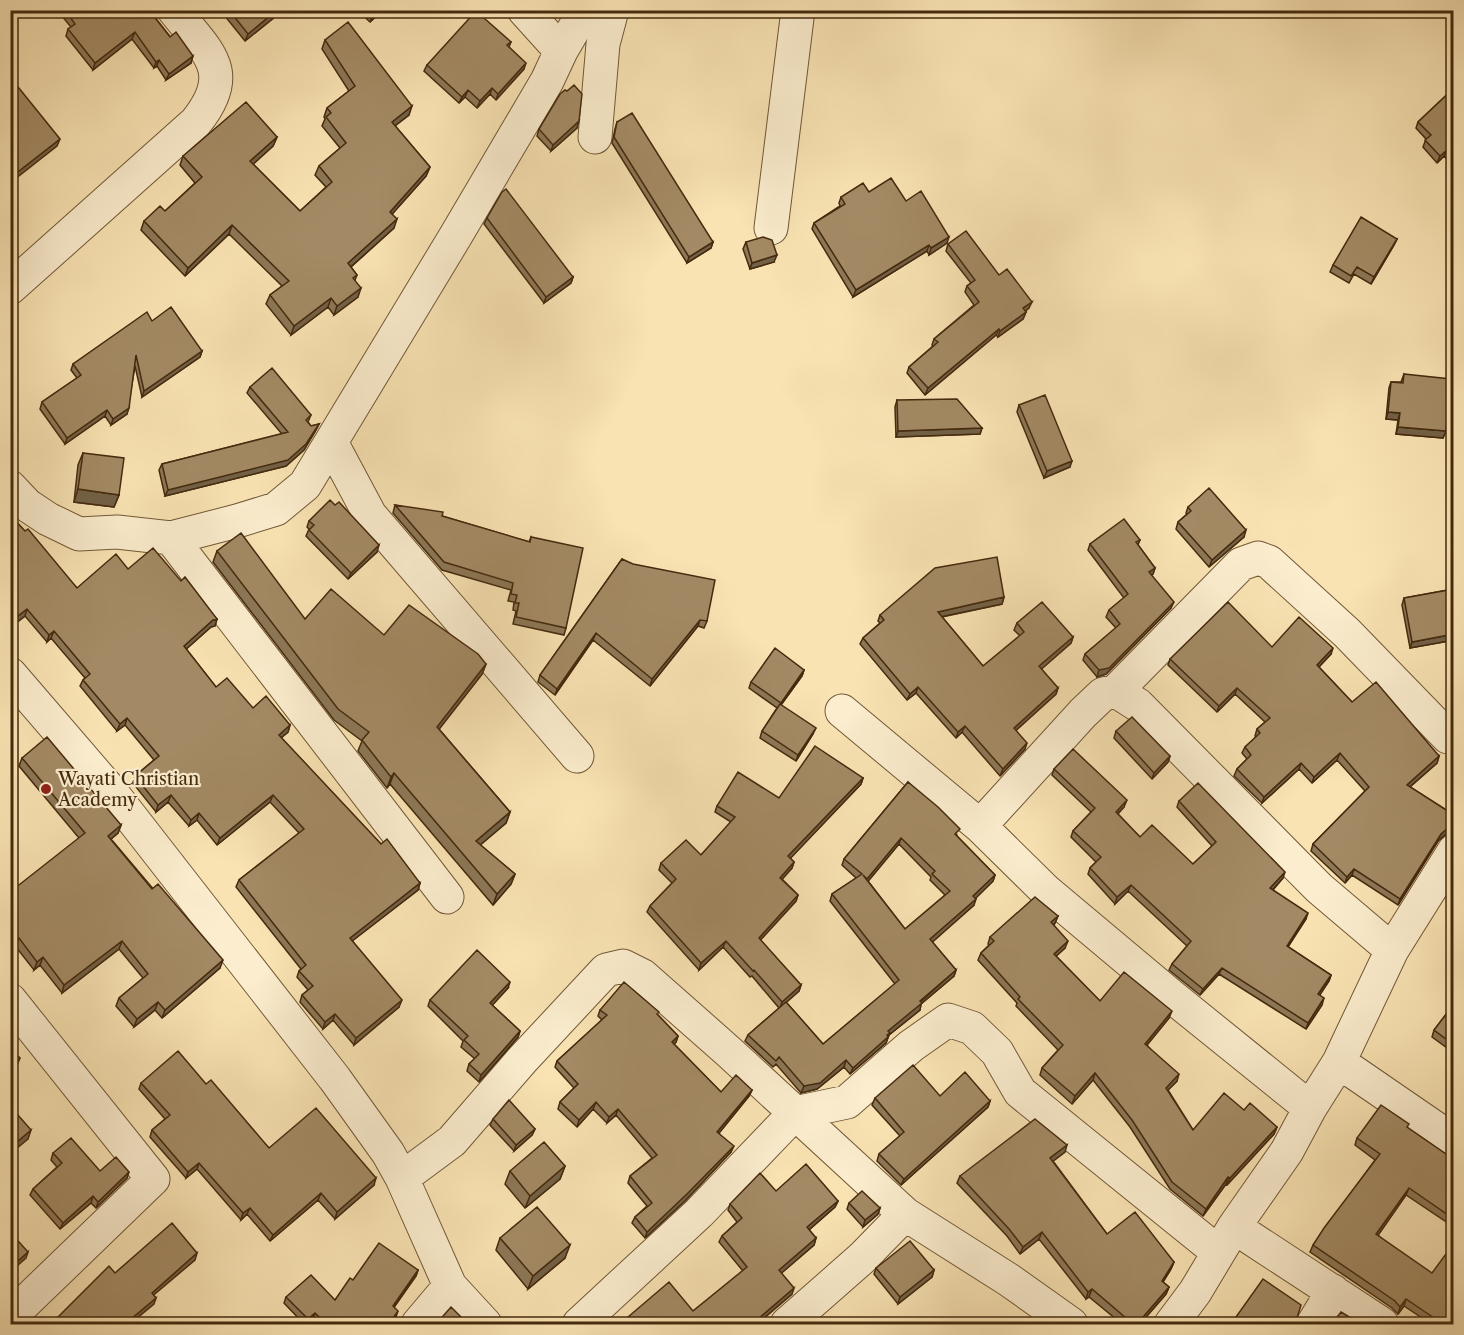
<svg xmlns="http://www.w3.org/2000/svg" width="1464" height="1335" viewBox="0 0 1464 1335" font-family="'Libre Caslon Text',serif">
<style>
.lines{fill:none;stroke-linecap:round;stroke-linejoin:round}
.minor-casing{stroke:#725837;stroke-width:35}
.minor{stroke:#fbedce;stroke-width:33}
.wall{fill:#8c7756;stroke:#452a0e;stroke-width:1.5;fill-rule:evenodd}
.shaded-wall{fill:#726146;stroke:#452a0e;stroke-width:1.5}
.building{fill:#a38a64;stroke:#452a0e;stroke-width:1.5;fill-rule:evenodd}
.poi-dot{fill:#8f2418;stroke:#fbedce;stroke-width:2}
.labels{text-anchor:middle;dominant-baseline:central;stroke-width:4.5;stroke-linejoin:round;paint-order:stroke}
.poi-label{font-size:18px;fill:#452a0e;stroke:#fbedce;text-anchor:start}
</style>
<rect width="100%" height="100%" fill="#f9e3b3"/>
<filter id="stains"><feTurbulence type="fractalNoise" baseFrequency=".00333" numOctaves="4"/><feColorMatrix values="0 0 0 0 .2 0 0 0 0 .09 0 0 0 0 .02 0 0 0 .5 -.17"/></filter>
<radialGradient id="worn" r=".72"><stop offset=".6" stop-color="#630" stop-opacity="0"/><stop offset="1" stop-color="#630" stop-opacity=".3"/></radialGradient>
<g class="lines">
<defs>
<path id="minor" d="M 561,51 L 585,10
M 595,137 L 603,44 L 612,10
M 771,228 L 798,10
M 10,288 L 196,122 C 237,71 207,52 174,10
M 331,442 L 370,515 L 577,756
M 10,487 L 27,505 L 48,519 L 79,534 L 117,532 L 171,538 L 237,521 L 276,509 L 305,485 L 455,237 L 547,81 L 561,51 L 524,10
M 171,538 L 447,897
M 10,674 L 109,789 L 335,1079 L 388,1153 L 402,1178 L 450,1286 L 485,1324
M 1116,691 L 1241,564 L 1258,558 L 1269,562 L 1347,633 L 1448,737
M 842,711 L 980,826 L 1046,891 L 1170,995 L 1310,1108
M 980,826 L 1083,713 L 1103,694 L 1116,691 L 1138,705 L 1319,888 L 1392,950
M 10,1000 L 153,1179 L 10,1317
M 1339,1062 L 1454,1141
M 402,1178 L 452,1141 L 523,1059 L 606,970 L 623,966 L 643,976 L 729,1052 L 905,1214 L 1009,1280 L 1071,1324
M 1234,1227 L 1382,1324
M 418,1324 L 450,1286
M 579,1324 L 699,1213 L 795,1113 L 847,1102 L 911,1046 L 948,1020 L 972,1028 L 997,1052 L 1020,1092 L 1218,1252
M 787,1324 L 862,1258 L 905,1214
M 1171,1324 L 1195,1292 L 1234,1227 L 1287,1151 L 1310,1108 L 1339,1062 L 1392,950 L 1454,851
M 1313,1324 L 1333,1291"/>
</defs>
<use href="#minor" class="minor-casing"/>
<use href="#minor" class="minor"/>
</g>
<path class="wall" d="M 57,10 L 149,10 L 191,63 L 166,80 L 157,66 L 154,68 L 132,39 L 93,70 L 66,36 L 68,29 L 71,27 Z
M 220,10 L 282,10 L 281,12 L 245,41 Z
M 357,10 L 383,10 L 370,22 Z
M 325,40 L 409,115 L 395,126 L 430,167 L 426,176 L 392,214 L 394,228 L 351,267 L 357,275 L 355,280 L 358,297 L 334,315 L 328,307 L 291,335 L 266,304 L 270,295 L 282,286 L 229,234 L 185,276 L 141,230 L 144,221 L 165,211 L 195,183 L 180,165 L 183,156 L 277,137 L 273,146 L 253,164 L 300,211 L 326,187 L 315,175 L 319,166 L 340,148 L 322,126 L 325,119 L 324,117 L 327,108 L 349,91 L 322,49 Z
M 511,42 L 509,47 L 524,69 L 496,100 L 490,94 L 477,108 L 465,97 L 459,103 L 424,71 L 427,65 Z
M 1454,88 L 1454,167 L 1444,156 L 1437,163 L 1423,147 L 1426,139 L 1416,128 L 1418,122 Z
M 617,122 L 713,242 L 711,248 L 687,263 L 612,143 L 615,129 Z
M 577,128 L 551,151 L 537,136 L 539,129 Z
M 841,197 L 906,201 L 947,243 L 929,255 L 927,251 L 853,297 L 812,229 L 814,223 L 840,206 L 839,203 Z
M 487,218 L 573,277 L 571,283 L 544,303 L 484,224 Z
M 1397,239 L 1394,245 L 1371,284 L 1354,274 L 1349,283 L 1330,272 L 1333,265 Z
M 746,242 L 774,262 L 750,269 L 743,249 Z
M 948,244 L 999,275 L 1029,308 L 1025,311 L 1026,312 L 1023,319 L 998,337 L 996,335 L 925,395 L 907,373 L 909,367 L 933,346 L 932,345 L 934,339 L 974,305 L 965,292 L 967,286 L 971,283 L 946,251 Z
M 152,321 L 202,351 L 200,357 L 142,397 L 135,366 L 127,414 L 111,425 L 105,416 L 65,444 L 40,409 L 42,402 L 77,378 L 71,370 L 73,364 Z
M 1404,374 L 1446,431 L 1443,438 L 1396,434 L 1398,420 L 1386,419 L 1389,388 L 1391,382 L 1401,382 Z
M 250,387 L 311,415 L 308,422 L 311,426 L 319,424 L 316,430 L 304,450 L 286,466 L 165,496 L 159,470 L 162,464 L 282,434 L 247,393 Z
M 897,400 L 982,428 L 980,434 L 896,437 L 895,407 Z
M 1019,405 L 1070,467 L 1044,478 L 1017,412 Z
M 83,453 L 119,495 L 114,507 L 74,502 L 78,465 Z
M 335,505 L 377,552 L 348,579 L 306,536 L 309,529 L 307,527 L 309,521 Z
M 395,505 L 442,516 L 529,542 L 531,537 L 566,628 L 564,635 L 513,624 L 516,611 L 513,610 L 514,602 L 508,601 L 511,590 L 442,570 L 393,513 Z
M 1188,507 L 1244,537 L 1209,567 L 1176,529 L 1178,522 L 1187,514 L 1186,513 Z
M 10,515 L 77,588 L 128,569 L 181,581 L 217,619 L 215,626 L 211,627 L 186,649 L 216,687 L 253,708 L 290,725 L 288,732 L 281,738 L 381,844 L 420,883 L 418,890 L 352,941 L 399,1007 L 354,1045 L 333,1020 L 323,1029 L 300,1002 L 302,995 L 308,990 L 297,977 L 299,971 L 301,969 L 236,887 L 239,880 L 299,833 L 270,802 L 217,845 L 197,820 L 189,826 L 168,802 L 156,812 L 132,782 L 135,776 L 154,760 L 125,725 L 117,731 L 80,686 L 83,680 L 85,678 L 51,638 L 47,642 L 25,616 L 16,623 L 10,617 Z
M 1140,540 L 1138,545 L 1155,568 L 1153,574 L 1151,575 L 1171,608 L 1106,674 L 1097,677 L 1083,660 L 1085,654 L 1116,628 L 1106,617 L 1109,610 L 1124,598 L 1088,550 L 1090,544 Z
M 217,551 L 305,619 L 384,635 L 486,664 L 482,674 L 439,729 L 510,812 L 506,823 L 480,845 L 515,874 L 511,884 L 493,905 L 390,784 L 387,788 L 358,751 L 362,741 L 334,720 L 213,562 Z
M 622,559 L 707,621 L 704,628 L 698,626 L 650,686 L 593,640 L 555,695 L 538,682 L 540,675 Z
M 1454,589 L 1454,640 L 1410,648 L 1402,605 L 1404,598 Z
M 1004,597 L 1002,604 L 942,617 L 983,666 L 1020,636 L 1014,630 L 1017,623 L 1073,637 L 1071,643 L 1041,669 L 1058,688 L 1056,694 L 1016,730 L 1025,749 L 1000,776 L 962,732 L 956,738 L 916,693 L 907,700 L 860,644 L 863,638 L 880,623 L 878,621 L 880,615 Z
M 1272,647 L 1331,654 L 1319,667 L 1352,702 L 1439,756 L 1437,763 L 1410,787 L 1454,815 L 1454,832 L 1446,834 L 1438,841 L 1398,905 L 1352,875 L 1345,883 L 1311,851 L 1313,844 L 1365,791 L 1337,760 L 1312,783 L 1299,769 L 1262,803 L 1234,776 L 1237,769 L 1247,759 L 1242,753 L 1245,747 L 1256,737 L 1255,736 L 1257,729 L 1265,722 L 1235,694 L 1217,712 L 1168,665 L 1170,659 Z
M 804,670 L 802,676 L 781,705 L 813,734 L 796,761 L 760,738 L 762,731 L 777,708 L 749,688 L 751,682 Z
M 1116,731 L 1170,756 L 1168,762 L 1152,779 L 1114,738 Z
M 22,758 L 121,825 L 118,833 L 111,839 L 220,968 L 162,1018 L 155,1010 L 134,1027 L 116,1006 L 119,998 L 143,978 L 119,949 L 62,993 L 40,965 L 34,970 L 16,947 L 10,951 L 79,838 L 19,766 Z
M 1054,769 L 1124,807 L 1118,814 L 1140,837 L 1193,864 L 1212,846 L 1177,807 L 1179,801 L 1283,878 L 1273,890 L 1306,919 L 1288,947 L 1331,975 L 1329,981 L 1319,995 L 1322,1005 L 1306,1029 L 1219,974 L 1200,995 L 1169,970 L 1172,964 L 1187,946 L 1128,891 L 1115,904 L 1088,874 L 1090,868 L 1096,862 L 1071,837 L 1073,831 L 1091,812 L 1052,775 Z
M 863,778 L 861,784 L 790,858 L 794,862 L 792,868 L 782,879 L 798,895 L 796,901 L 760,940 L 801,985 L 799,991 L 786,1002 L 823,1044 L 895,984 L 830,901 L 832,894 L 856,878 L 842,865 L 844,859 L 908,782 L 957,835 L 957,836 L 995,875 L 993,881 L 975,898 L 974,905 L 932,942 L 956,970 L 954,976 L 921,1004 L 920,1010 L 889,1035 L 886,1043 L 850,1074 L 844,1067 L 817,1089 L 801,1093 L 776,1064 L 773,1067 L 745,1041 L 748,1035 L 779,1008 L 752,976 L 750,977 L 723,947 L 699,970 L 647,912 L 650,906 L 672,883 L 659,870 L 661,863 L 701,855 L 731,822 L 715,812 L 717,806 L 779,798 ZM 899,844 L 931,877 L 930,880 L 945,895 L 905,929 L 868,881 Z
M 1058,916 L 1055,923 L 1054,925 L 1065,948 L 1056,956 L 1100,1001 L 1169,1018 L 1147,1045 L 1177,1081 L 1168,1090 L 1193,1130 L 1244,1110 L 1277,1127 L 1274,1134 L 1227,1185 L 1226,1184 L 1203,1216 L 1170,1189 L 1130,1127 L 1093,1080 L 1072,1104 L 1040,1075 L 1042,1068 L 1058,1050 L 1016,1006 L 1017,1003 L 978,960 L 981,953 L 989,945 L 988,944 L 990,937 Z
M 508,988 L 492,1005 L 520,1031 L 518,1037 L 479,1082 L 467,1071 L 469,1064 L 475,1059 L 461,1047 L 463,1041 L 428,1006 L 430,1000 Z
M 1454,1004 L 1454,1053 L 1432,1037 L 1434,1030 Z
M 600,1010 L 658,1015 L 678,1036 L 676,1042 L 674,1044 L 721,1092 L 752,1090 L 749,1096 L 719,1133 L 731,1152 L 686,1200 L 645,1238 L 632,1223 L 635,1217 L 647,1206 L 628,1183 L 630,1176 L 652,1158 L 616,1115 L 607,1123 L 593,1109 L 577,1127 L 558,1109 L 560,1102 L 574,1088 L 555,1067 L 557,1061 L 602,1020 L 598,1016 Z
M 141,1083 L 206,1084 L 269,1148 L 374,1185 L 335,1219 L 318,1200 L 270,1241 L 247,1214 L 241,1220 L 197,1169 L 186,1178 L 150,1137 L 152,1130 L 165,1119 L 139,1089 Z
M 1454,1087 L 1454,1097 L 1450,1095 Z
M 940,1096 L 990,1101 L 988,1107 L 901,1185 L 877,1161 L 879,1154 L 900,1136 L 872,1105 L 875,1098 Z
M 493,1119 L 535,1129 L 532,1135 L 514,1151 L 490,1125 Z
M 1408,1128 L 1446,1154 L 1454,1151 L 1454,1227 L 1406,1195 L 1378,1235 L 1454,1324 L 1431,1324 L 1404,1306 L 1398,1314 L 1392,1308 L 1310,1252 L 1313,1245 L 1375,1160 L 1355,1145 L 1357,1138 Z
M 1065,1152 L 1053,1161 L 1107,1234 L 1174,1262 L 1171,1269 L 1163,1282 L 1169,1287 L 1166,1294 L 1140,1324 L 1122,1324 L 1089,1297 L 1086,1299 L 1039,1239 L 1020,1254 L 1007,1236 L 957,1183 L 960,1176 Z
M 53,1153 L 100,1171 L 127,1178 L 96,1208 L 91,1203 L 60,1229 L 30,1195 L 33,1189 L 57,1167 L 51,1160 Z
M 565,1166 L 560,1179 L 525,1208 L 505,1184 L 510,1171 Z
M 776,1191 L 838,1201 L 835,1207 L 809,1230 L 816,1238 L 814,1245 L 781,1273 L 792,1294 L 757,1324 L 627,1324 L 625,1323 L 628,1317 L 693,1311 L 743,1271 L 719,1242 L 722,1236 L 737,1222 L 728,1210 L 730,1204 Z
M 849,1203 L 880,1208 L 878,1214 L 863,1227 L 847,1209 Z
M 500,1238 L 565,1258 L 528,1289 L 496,1250 Z
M 876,1268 L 934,1270 L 932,1277 L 898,1304 L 874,1274 Z
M 418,1270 L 416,1276 L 394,1307 L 396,1317 L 391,1324 L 317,1324 L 313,1319 L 307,1324 L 304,1324 L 284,1303 L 286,1297 L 335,1300 L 353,1280 Z"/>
<path class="shaded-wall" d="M 277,10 L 282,10 L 281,12 L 245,41 L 248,34 Z
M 378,10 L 383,10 L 370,22 L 372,16 Z
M 135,32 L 132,39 L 93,70 L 95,63 Z
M 193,56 L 191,63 L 166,80 L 169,74 Z
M 159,60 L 157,66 L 154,68 L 156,62 Z
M 526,63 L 524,69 L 496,100 L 498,94 Z
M 492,88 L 490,94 L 477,108 L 480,101 Z
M 468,90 L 465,97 L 459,103 L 462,97 Z
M 412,106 L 409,115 L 388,131 L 392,122 Z
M 579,121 L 577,128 L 551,151 L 553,145 Z
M 277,137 L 273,146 L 247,170 L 250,161 Z
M 60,139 L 57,146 L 10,183 L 10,178 Z
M 1447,150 L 1444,156 L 1437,163 L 1440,156 Z
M 430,167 L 426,176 L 386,221 L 390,212 Z
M 397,219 L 394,228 L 345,272 L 348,263 Z
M 232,225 L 229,234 L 185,276 L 188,268 Z
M 949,237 L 947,243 L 929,255 L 931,248 Z
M 1397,239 L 1394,245 L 1371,284 L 1374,277 Z
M 713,242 L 711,248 L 687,263 L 689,257 Z
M 929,245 L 927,251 L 853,297 L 856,290 Z
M 777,255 L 774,262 L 750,269 L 752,263 Z
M 573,277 L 571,283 L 544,303 L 546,297 Z
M 361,288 L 358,297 L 334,315 L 337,306 Z
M 331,298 L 328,307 L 291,335 L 294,326 Z
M 1032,302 L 1029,308 L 1021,315 L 1023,308 Z
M 1026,312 L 1023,319 L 998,337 L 1000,331 Z
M 999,329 L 996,335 L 925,395 L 928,388 Z
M 202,351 L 200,357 L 142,397 L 144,391 Z
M 129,408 L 127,414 L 111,425 L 113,419 Z
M 107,410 L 105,416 L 65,444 L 67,438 Z
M 1388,412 L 1400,413 L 1398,420 L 1386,419 Z
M 319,424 L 316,430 L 304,450 L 286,466 L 165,496 L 168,490 Z
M 1398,427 L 1446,431 L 1443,438 L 1396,434 Z
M 982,428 L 980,434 L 896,437 L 898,431 Z
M 1072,461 L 1070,467 L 1044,478 L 1047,471 Z
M 78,489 L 119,495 L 114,507 L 74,502 Z
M 1246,530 L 1244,537 L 1209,567 L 1212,560 Z
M 379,545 L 377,552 L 348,579 L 351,573 Z
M 1155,568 L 1153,574 L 1147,579 L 1149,572 Z
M 1004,597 L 1002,604 L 935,618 L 938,612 Z
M 1174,602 L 1171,608 L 1106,674 L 1097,677 L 1099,670 Z
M 27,609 L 25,616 L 16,623 L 18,616 Z
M 217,619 L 215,626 L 211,627 L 182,653 L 184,646 L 213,620 Z
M 700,620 L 698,626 L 650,686 L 652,679 Z
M 54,631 L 51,638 L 47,642 L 49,635 Z
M 596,633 L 593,640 L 555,695 L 557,689 Z
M 1454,634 L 1454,640 L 1410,648 L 1412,642 Z
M 1073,637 L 1071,643 L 1037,673 L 1039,666 Z
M 1333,648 L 1331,654 L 1315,671 L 1317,665 Z
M 486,664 L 482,674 L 433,737 L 437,727 Z
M 804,670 L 802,676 L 778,709 L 781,703 Z
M 918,687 L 916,693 L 907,700 L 910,694 Z
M 1058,688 L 1056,694 L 1012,734 L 1014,728 Z
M 1237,688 L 1235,694 L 1217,712 L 1219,706 Z
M 17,695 L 13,707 L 10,709 L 10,700 Z
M 127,718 L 125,725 L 117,731 L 120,724 Z
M 290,725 L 288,732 L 276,742 L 279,735 Z
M 965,726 L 962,732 L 956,738 L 958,732 Z
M 816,728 L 813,734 L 796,761 L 798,755 Z
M 1027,743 L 1025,749 L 1000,776 L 1003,769 Z
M 1340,753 L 1337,760 L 1312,783 L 1314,777 Z
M 1170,756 L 1168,762 L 1152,779 L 1154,773 Z
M 1439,756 L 1437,763 L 1405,791 L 1407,785 Z
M 1301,763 L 1299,769 L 1262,803 L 1264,797 Z
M 394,773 L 390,784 L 387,788 L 391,777 Z
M 863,778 L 861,784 L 786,863 L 788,856 Z
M 171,795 L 168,802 L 156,812 L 158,805 Z
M 273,795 L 270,802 L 217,845 L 220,838 Z
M 1127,800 L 1124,807 L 1113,818 L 1116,812 Z
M 510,812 L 506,823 L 472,852 L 476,841 Z
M 199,813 L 197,820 L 189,826 L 191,820 Z
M 121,825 L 118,833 L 105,844 L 108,836 Z
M 1454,827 L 1454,832 L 1446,834 L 1438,841 L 1398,905 L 1400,899 L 1441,834 L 1448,828 Z
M 901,838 L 899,844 L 865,885 L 867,879 Z
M 794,862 L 792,868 L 778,884 L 780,878 Z
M 1354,869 L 1352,875 L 1345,883 L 1347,877 Z
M 1285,872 L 1283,878 L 1268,895 L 1270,888 Z
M 515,874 L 511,884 L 493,905 L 497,894 Z
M 995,875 L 993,881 L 971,903 L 973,896 Z
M 420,883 L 418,890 L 347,945 L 350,938 Z
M 1131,885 L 1128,891 L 1115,904 L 1117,897 Z
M 798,895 L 796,901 L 756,945 L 759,938 Z
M 976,899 L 974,905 L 928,946 L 930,939 Z
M 1308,913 L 1306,919 L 1284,952 L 1287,946 Z
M 1058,916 L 1055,923 L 1049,929 L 1051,922 Z
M 19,938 L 16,947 L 10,951 L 10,946 Z
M 122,941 L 119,949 L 62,993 L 64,985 Z
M 726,941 L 723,947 L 699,970 L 701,963 Z
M 1068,941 L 1065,948 L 1051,961 L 1054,954 Z
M 43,957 L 40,965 L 34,970 L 37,962 Z
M 223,960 L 220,968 L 162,1018 L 165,1010 Z
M 1222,968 L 1219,974 L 1200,995 L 1203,989 Z
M 956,970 L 954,976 L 921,1004 L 920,1010 L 889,1035 L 886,1043 L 850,1074 L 853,1068 L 888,1031 Z
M 1331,975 L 1329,981 L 1316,1001 L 1318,994 Z
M 510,982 L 508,988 L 488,1010 L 490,1003 Z
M 801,985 L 799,991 L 780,1008 L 782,1002 Z
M 1324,998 L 1322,1005 L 1306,1029 L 1308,1023 Z
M 402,1000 L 399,1007 L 354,1045 L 356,1038 Z
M 158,1002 L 155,1010 L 134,1027 L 137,1019 Z
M 1172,1011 L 1169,1018 L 1142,1051 L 1145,1044 Z
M 335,1014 L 333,1020 L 323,1029 L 325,1022 Z
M 520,1031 L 518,1037 L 479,1082 L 481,1075 Z
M 678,1036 L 676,1042 L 670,1048 L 672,1042 Z
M 20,1058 L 16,1068 L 10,1073 L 10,1067 Z
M 846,1060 L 844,1067 L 817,1089 L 801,1093 L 804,1086 Z
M 1095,1073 L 1093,1080 L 1072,1104 L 1075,1096 Z
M 1179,1074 L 1177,1081 L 1163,1095 L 1166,1088 Z
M 752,1090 L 749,1096 L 715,1138 L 717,1132 Z
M 990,1101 L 988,1107 L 901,1185 L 904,1179 Z
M 596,1102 L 593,1109 L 577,1127 L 579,1120 Z
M 618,1109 L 616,1115 L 607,1123 L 609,1117 Z
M 1277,1127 L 1274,1134 L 1227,1185 L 1230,1178 Z
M 535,1129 L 532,1135 L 514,1151 L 516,1145 Z
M 31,1130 L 28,1139 L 10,1154 L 10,1148 Z
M 1067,1145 L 1065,1152 L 1048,1165 L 1050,1158 Z
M 734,1146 L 731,1152 L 686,1200 L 645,1238 L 647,1232 Z
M 199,1163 L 197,1169 L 186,1178 L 188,1172 Z
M 565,1166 L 560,1179 L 525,1208 L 530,1196 Z
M 129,1172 L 127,1178 L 96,1208 L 98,1202 Z
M 1228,1177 L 1226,1184 L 1203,1216 L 1206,1209 Z
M 376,1178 L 374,1185 L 335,1219 L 337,1212 Z
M 1409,1188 L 1406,1195 L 1374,1241 L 1376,1234 Z
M 321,1193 L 318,1200 L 270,1241 L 273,1235 Z
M 93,1196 L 91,1203 L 60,1229 L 63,1223 Z
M 838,1201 L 835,1207 L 804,1234 L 807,1227 Z
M 250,1208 L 247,1214 L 241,1220 L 243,1213 Z
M 880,1208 L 878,1214 L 863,1227 L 865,1220 Z
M 1042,1232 L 1039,1239 L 1020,1254 L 1023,1247 Z
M 816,1238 L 814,1245 L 777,1277 L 779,1270 Z
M 570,1245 L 565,1258 L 528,1289 L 533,1276 Z
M 28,1252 L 26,1258 L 10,1272 L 10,1268 Z
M 197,1253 L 195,1260 L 149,1299 L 152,1293 Z
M 1174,1262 L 1171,1269 L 1159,1288 L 1162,1281 Z
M 418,1270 L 416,1276 L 390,1313 L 393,1306 Z
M 934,1270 L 932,1277 L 898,1304 L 900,1297 Z
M 1169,1287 L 1166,1294 L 1140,1324 L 1137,1324 Z
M 794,1288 L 792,1294 L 757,1324 L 752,1324 Z
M 1092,1289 L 1089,1297 L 1086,1299 L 1088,1292 Z
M 156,1298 L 154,1304 L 130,1324 L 125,1324 Z
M 1406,1299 L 1404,1306 L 1398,1314 L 1400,1307 Z
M 398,1311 L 396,1317 L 391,1324 L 389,1324 Z
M 315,1313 L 313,1319 L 306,1324 L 308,1319 Z"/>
<path class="building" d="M 65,10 L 149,10 L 170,37 L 176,32 L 193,56 L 169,74 L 159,60 L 156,62 L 135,32 L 95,63 L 68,29 L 75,24 Z
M 229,10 L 277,10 L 248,34 Z
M 366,10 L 378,10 L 372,16 Z
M 476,11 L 511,42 L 507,45 L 526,63 L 498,94 L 492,88 L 480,101 L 468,90 L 462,97 L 427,65 Z
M 348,22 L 412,106 L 392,122 L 430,167 L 390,212 L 397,219 L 348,263 L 357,275 L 353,278 L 361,288 L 337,306 L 331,298 L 294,326 L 270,295 L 289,281 L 232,225 L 188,268 L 144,221 L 160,206 L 165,211 L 202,177 L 183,156 L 246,102 L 277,137 L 250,161 L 300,211 L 332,182 L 319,166 L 346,143 L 326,117 L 331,113 L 327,108 L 355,86 L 325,40 Z
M 10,77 L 60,139 L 10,178 Z
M 574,85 L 582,94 L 579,121 L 553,145 L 539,129 L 560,94 L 565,90 L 567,91 Z
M 1454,88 L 1454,158 L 1447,150 L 1440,156 L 1425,140 L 1431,135 L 1418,122 Z
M 632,113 L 713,242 L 689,257 L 614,137 L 617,122 Z
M 891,178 L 906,201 L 921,191 L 949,237 L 931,248 L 929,245 L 856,290 L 814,223 L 845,204 L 841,197 L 863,183 L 869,192 Z
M 506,189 L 573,277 L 546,297 L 487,218 L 502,192 Z
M 1361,217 L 1397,239 L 1374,277 L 1357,267 L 1351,276 L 1333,265 Z
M 966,231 L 999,275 L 1007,269 L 1032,302 L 1023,308 L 1026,312 L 1000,331 L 999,329 L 928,388 L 909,367 L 938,342 L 934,339 L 979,302 L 967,286 L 975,280 L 948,244 Z
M 763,237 L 772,240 L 777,255 L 752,263 L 746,242 Z
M 171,307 L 202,351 L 144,391 L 136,355 L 129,408 L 113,419 L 107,410 L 67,438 L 42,402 L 81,375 L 73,364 L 147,312 L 152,321 Z
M 272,368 L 311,415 L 306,420 L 311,426 L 319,424 L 306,444 L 288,460 L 168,490 L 162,464 L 288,432 L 250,387 Z
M 1404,374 L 1451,379 L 1446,431 L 1398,427 L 1400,413 L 1388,412 L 1391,382 L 1403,383 Z
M 1045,395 L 1072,461 L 1047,471 L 1019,405 Z
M 957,399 L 982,428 L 898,431 L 897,400 Z
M 83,453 L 124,458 L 119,495 L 78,489 Z
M 1209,488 L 1246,530 L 1212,560 L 1178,522 L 1191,511 L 1188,507 Z
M 330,500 L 335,505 L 339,502 L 379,545 L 351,573 L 309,530 L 314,525 L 309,521 Z
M 395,505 L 443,512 L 442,516 L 530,542 L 531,537 L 583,548 L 566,628 L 516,617 L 519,603 L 515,603 L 517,595 L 511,594 L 513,583 L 444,562 Z
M 10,515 L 25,531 L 28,529 L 77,588 L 116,554 L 128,569 L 153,548 L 181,581 L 185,577 L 217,619 L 213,620 L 184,646 L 216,687 L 227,678 L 253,708 L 266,696 L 290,725 L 279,735 L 381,844 L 387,839 L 420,883 L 350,938 L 402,1000 L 356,1038 L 335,1014 L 325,1022 L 302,995 L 313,986 L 299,971 L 306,965 L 239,880 L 304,829 L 273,795 L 220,838 L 199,813 L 191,820 L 171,795 L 158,805 L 135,776 L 159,756 L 127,718 L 120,724 L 83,680 L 90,674 L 54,631 L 49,635 L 27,609 L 18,616 L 10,607 Z
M 1124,519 L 1140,540 L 1136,542 L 1155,568 L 1149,572 L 1174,602 L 1109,668 L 1099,670 L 1085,654 L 1120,624 L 1109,610 L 1128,594 L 1090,544 Z
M 241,533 L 305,619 L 331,589 L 384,635 L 409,605 L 478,654 L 486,664 L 437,727 L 510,812 L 476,841 L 515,874 L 497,894 L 394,773 L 391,777 L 362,740 L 369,732 L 338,709 L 217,551 Z
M 997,557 L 1004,597 L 938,612 L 983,666 L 1024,632 L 1017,623 L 1042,602 L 1073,637 L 1039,666 L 1058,688 L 1014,728 L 1027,743 L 1003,769 L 965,726 L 958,732 L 918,687 L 910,694 L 863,638 L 884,620 L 880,615 L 935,568 Z
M 622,559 L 633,564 L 715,580 L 707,621 L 700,620 L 652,679 L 596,633 L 557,689 L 540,675 Z
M 1454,589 L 1454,634 L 1412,642 L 1404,598 Z
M 1228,602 L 1272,647 L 1299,617 L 1333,648 L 1317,665 L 1352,702 L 1376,682 L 1439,756 L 1407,785 L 1454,815 L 1454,827 L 1448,828 L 1441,834 L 1400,899 L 1354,869 L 1347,877 L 1313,844 L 1369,787 L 1340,753 L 1314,777 L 1301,763 L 1264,797 L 1237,769 L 1251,755 L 1245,747 L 1260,733 L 1257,729 L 1270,718 L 1237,688 L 1219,706 L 1170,659 Z
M 775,648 L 804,670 L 781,703 L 751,682 Z
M 10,687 L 17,695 L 10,700 Z
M 780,704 L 816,728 L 798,755 L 762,731 Z
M 1132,717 L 1170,756 L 1154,773 L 1116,731 Z
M 47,737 L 121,825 L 108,836 L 152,889 L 158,884 L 223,960 L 165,1010 L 158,1002 L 137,1019 L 119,998 L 148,974 L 122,941 L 64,985 L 43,957 L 37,962 L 19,938 L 10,946 L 10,892 L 85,833 L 22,758 Z
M 815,746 L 863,778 L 788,856 L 794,862 L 780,878 L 798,895 L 759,938 L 801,985 L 782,1002 L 754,970 L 753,971 L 726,941 L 701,963 L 650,906 L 676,879 L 661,863 L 686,840 L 701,855 L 735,817 L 717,806 L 738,772 L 779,798 Z
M 1073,749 L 1127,800 L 1116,812 L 1140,837 L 1152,825 L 1193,864 L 1216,842 L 1179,801 L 1198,783 L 1285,872 L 1270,888 L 1308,913 L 1287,946 L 1331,975 L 1318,994 L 1324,998 L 1308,1023 L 1222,968 L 1203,989 L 1172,964 L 1191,941 L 1131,885 L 1117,897 L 1090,868 L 1101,857 L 1073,831 L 1095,808 L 1054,769 Z
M 908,782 L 938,807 L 960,829 L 955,834 L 995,875 L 973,896 L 976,899 L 930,939 L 956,970 L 920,1001 L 922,1003 L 888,1031 L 890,1033 L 887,1035 L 888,1037 L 853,1068 L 846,1060 L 820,1083 L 804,1086 L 779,1057 L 776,1061 L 748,1035 L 786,1002 L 823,1044 L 899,980 L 832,894 L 862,874 L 844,859 ZM 901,838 L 935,871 L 932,874 L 950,891 L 905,929 L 863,875 L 867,879 Z
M 1035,897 L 1058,916 L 1051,922 L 1068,941 L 1054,954 L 1100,1001 L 1124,972 L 1172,1011 L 1145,1044 L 1179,1074 L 1166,1088 L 1193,1130 L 1224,1093 L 1244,1110 L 1250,1103 L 1277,1127 L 1230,1178 L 1228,1177 L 1206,1209 L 1172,1182 L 1132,1120 L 1095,1073 L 1075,1096 L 1042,1068 L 1063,1045 L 1018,999 L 1020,997 L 981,953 L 994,941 L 990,937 Z
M 477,950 L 510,982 L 490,1003 L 520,1031 L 481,1075 L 469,1064 L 479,1054 L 464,1040 L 468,1036 L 430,1000 Z
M 624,982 L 659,1012 L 657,1014 L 678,1036 L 672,1042 L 721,1092 L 736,1075 L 752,1090 L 717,1132 L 734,1146 L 688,1193 L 647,1232 L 635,1217 L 652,1203 L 630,1176 L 657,1155 L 618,1109 L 609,1117 L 596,1102 L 579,1120 L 560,1102 L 578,1084 L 557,1061 L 607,1015 L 600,1010 Z
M 1454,1004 L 1454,1045 L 1434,1030 Z
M 10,1048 L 20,1058 L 10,1067 Z
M 178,1051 L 206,1084 L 211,1080 L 269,1148 L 316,1108 L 376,1178 L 337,1212 L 321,1193 L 273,1235 L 250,1208 L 243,1213 L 199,1163 L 188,1172 L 152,1130 L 170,1115 L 141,1083 Z
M 913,1065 L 940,1096 L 965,1072 L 990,1101 L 904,1179 L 879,1154 L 904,1132 L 875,1098 Z
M 509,1100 L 535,1129 L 516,1145 L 493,1119 Z
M 1381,1105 L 1409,1124 L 1407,1127 L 1446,1154 L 1448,1150 L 1454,1151 L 1454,1219 L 1409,1188 L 1376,1234 L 1432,1273 L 1454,1243 L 1454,1324 L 1443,1324 L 1406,1299 L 1400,1307 L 1395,1301 L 1313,1245 L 1324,1228 L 1380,1154 L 1357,1138 Z
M 10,1106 L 31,1130 L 10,1148 Z
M 1035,1119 L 1067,1145 L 1050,1158 L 1107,1234 L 1135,1212 L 1174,1262 L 1162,1281 L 1169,1287 L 1137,1324 L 1133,1324 L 1092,1289 L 1088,1292 L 1042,1232 L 1023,1247 L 1009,1229 L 960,1176 Z
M 71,1138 L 100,1171 L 116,1157 L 129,1172 L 98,1202 L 93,1196 L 63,1223 L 33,1189 L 62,1163 L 53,1153 Z
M 544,1142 L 565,1166 L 530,1196 L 510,1171 Z
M 806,1164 L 838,1201 L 807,1227 L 816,1238 L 779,1270 L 794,1288 L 752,1324 L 634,1324 L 628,1317 L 669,1282 L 693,1311 L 747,1267 L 722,1236 L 742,1218 L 730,1204 L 760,1173 L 776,1191 Z
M 862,1191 L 880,1208 L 865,1220 L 849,1203 Z
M 537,1207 L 570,1245 L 533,1276 L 500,1238 Z
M 172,1223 L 197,1253 L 152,1293 L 156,1298 L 125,1324 L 51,1324 L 109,1266 L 115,1273 Z
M 10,1232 L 28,1252 L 10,1268 Z
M 910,1241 L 934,1270 L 900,1297 L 876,1268 Z
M 379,1243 L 418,1270 L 393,1306 L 398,1311 L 389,1324 L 371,1324 L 367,1322 L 364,1324 L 326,1324 L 315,1313 L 308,1319 L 286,1297 L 311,1275 L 335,1300 L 350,1278 L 353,1280 Z
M 1263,1279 L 1301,1305 L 1297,1318 L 1292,1324 L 1231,1324 Z
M 451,1307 L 468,1324 L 436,1324 Z
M 1341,1312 L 1361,1324 L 1332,1324 Z"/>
<circle class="poi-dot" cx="46" cy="789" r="6"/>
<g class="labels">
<g class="poi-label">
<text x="58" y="779">Wayati Christian<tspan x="58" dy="21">Academy</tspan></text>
</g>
</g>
<rect width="1464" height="1335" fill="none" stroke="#f9e3b3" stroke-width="36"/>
<rect x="12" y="12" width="1440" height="1311" fill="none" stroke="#452a0e" stroke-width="3"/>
<rect x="18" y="18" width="1428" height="1299" fill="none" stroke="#452a0e" stroke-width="1.5"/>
<rect width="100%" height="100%" filter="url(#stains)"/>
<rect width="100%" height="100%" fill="url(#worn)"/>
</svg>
